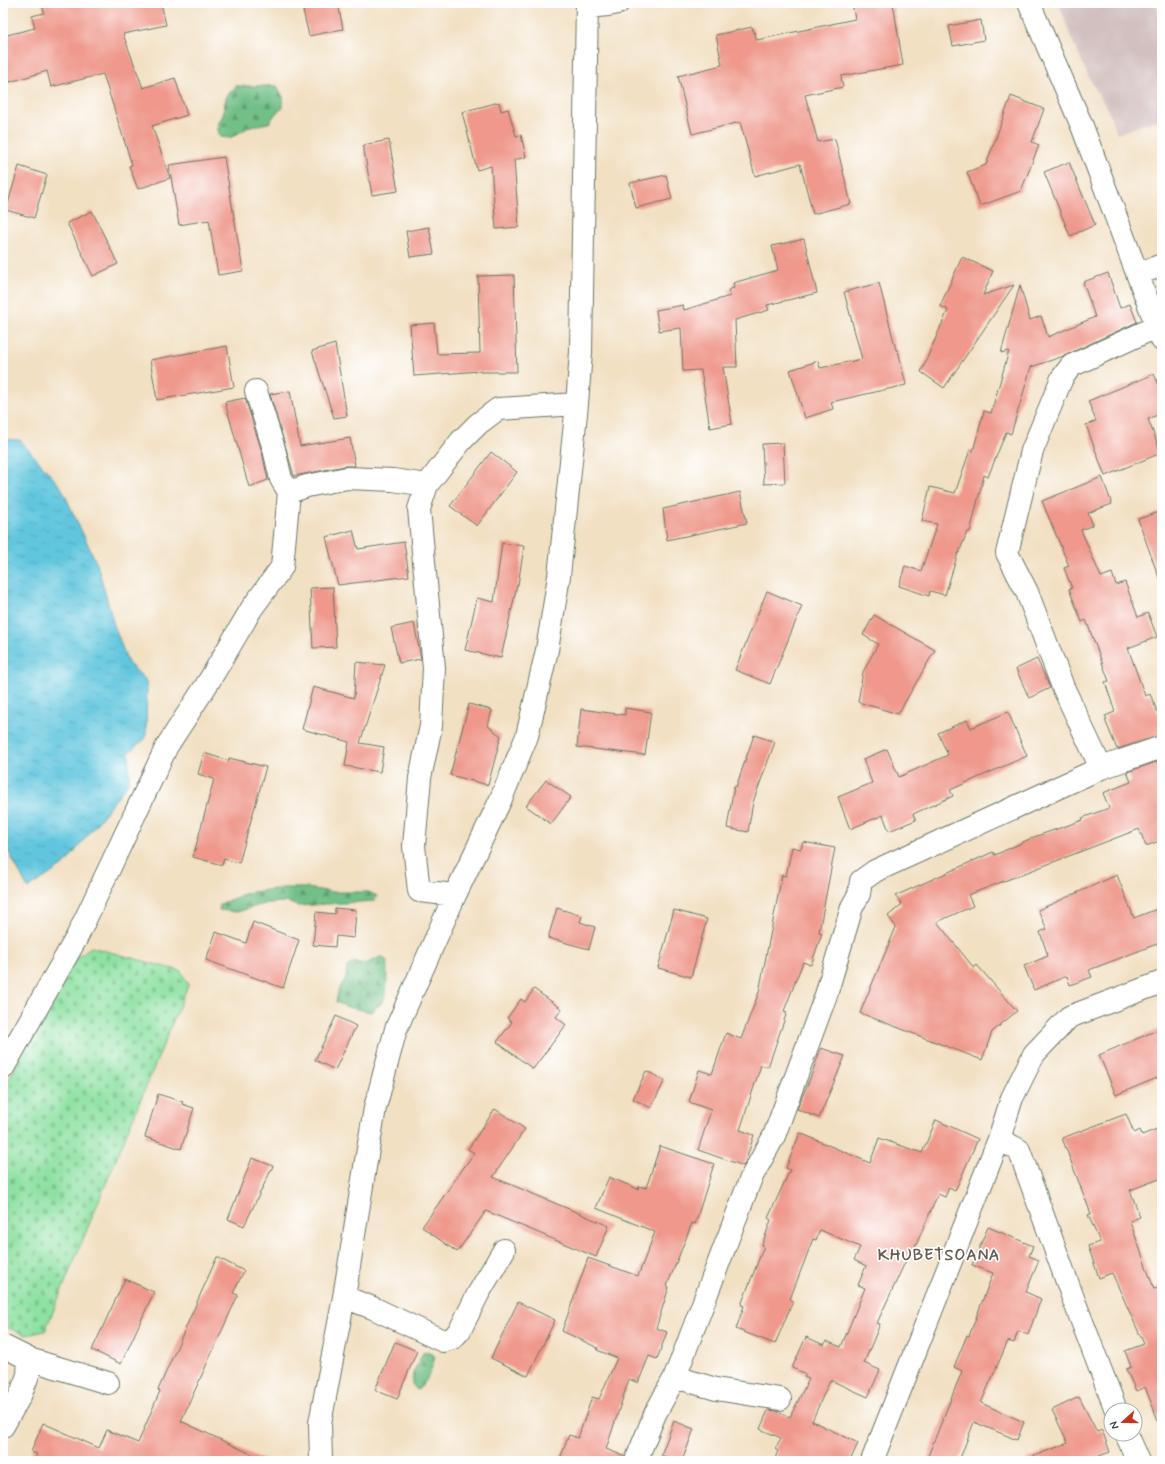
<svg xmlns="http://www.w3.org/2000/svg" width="1165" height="1464" viewBox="0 0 1165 1464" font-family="Mynerve,sans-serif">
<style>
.industrial{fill:#d2bfbf}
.forest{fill:url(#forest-firs);stroke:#487e5e}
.cemetery{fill:url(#cemetery-stones);stroke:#568f6b}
.water{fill:url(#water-ripples);stroke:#408289}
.building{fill:#ef988b}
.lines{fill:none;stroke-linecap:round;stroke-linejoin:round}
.street-casing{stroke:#697666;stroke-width:24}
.street{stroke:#fff;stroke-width:22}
.labels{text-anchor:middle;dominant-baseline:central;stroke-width:3.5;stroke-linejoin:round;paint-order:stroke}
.district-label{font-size:16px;font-weight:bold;letter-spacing:1px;fill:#685d52;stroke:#fff}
</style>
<defs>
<pattern id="forest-firs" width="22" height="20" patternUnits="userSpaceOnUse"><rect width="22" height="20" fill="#72bf88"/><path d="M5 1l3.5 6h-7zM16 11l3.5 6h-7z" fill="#5d9c70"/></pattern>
<pattern id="cemetery-stones" width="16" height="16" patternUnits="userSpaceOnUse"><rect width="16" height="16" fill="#8de1a2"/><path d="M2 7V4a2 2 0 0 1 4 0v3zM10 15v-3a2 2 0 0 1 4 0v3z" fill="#79c28c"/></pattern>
<pattern id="water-ripples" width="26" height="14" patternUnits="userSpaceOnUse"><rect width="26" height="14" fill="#60c6de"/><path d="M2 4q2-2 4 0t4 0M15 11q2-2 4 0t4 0" fill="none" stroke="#4fa2b5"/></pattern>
</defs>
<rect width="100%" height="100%" fill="#fff"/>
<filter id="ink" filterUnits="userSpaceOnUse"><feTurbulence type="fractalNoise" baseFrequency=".025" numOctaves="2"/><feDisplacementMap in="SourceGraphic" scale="8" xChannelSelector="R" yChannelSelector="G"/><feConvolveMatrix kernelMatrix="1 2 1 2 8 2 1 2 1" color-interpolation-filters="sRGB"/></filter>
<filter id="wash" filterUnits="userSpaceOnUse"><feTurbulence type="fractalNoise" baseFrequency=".012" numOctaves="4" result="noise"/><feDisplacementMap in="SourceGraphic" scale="16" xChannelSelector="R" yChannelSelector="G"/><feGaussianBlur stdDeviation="0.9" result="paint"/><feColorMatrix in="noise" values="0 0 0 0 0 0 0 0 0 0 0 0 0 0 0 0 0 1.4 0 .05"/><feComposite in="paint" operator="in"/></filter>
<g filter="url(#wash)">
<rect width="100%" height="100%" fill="#f2e0c3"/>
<path class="industrial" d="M 1059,3 L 1156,3 L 1162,22 L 1162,118 L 1117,134 L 1108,110 L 1089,78 L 1071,37 Z"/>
<path class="forest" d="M 236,86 L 277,86 L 283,97 L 283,108 L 276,113 L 269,123 L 251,126 L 230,138 L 220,137 L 217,126 L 223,115 L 226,97 Z
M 282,888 L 307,888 L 333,892 L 369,892 L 377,896 L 374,901 L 298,906 L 287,902 L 267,903 L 237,912 L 219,910 L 220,904 L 246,893 Z
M 382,956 L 387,961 C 386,974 389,990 383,1000 C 381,1005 375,1008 371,1012 L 347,1007 L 336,1002 L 338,991 L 346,978 L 347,967 L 355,962 L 366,964 Z
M 430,1351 L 435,1357 C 432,1369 427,1384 417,1390 L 412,1384 L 413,1373 L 423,1353 Z"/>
<path class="cemetery" d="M 91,947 L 181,971 L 188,985 L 45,1331 L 26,1335 L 3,1326 L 3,1089 L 76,958 Z"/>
<path class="water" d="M 3,439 L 20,440 L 61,487 L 97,564 L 114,625 L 128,663 L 147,681 L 146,738 L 129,752 L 129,782 L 66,863 L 28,889 L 3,841 Z"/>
<g id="blocks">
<path class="building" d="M 42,3 L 161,3 L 166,25 L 123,34 L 143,88 L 175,78 L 187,115 L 152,126 L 170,178 L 138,189 L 129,166 L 132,165 L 103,74 L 51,87 L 47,71 L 3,84 L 3,36 L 35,28 L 32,16 L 44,13 Z
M 315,3 L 338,3 L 343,29 L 309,36 L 302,6 Z
M 852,3 L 893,3 L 903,65 L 841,76 L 843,87 L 805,95 L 818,142 L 835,139 L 851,204 L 813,214 L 800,164 L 755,176 L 740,122 L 692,134 L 678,76 L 722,65 L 716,35 L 752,27 L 757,40 L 855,19 Z
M 981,20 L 984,40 L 953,46 L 949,26 Z
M 1011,96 L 1044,109 L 1032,142 L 1039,145 L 1021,191 L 980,206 L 967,172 L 986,165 Z
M 499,102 L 501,111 L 508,109 L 516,136 L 521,135 L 526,157 L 514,160 L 519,227 L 496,229 L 491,166 L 477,170 L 462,112 Z
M 389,140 L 398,191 L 372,195 L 363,145 Z
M 224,157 L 243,271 L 218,275 L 209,220 L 179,225 L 169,165 Z
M 1069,162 L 1095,225 L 1070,236 L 1044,172 Z
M 19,166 L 47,175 L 34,218 L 6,210 Z
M 666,175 L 672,199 L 636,208 L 630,183 Z
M 92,211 L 118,264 L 93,276 L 67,223 Z
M 429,227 L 434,254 L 410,257 L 406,231 Z
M 804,239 L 817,293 L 767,305 L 769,310 L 735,320 L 737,367 L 723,367 L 732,424 L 710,428 L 701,370 L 683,371 L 681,328 L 659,331 L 656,310 L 683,305 L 684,310 L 730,296 L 728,290 L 734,288 L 733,283 L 778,270 L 772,246 Z
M 962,257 L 993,271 L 983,295 L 1014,285 L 944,388 L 921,372 L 948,310 L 940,306 Z
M 1108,273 L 1120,308 L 1130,304 L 1137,322 L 1064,356 L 1031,367 L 1011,434 L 1006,432 L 988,477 L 984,475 L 970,532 L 967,532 L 959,553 L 958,553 L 945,595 L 930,591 L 929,596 L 899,586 L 905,566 L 921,571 L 937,524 L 922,521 L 930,487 L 955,493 L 970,450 L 973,451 L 984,411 L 991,413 L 1009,351 L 1001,353 L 1020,285 L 1030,320 L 1041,316 L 1048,337 L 1095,317 L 1083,282 Z
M 514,275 L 517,372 L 480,372 L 480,371 L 414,376 L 410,325 L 434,323 L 437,354 L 480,353 L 478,276 Z
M 879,283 L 896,350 L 898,350 L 906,385 L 831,402 L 833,409 L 805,418 L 790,370 L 818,361 L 820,368 L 862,359 L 844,292 Z
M 335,344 L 347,416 L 334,418 L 312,351 Z
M 227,346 L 234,387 L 157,400 L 150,360 Z
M 1154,374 L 1162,393 L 1162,413 L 1148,419 L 1161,453 L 1105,476 L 1086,425 L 1096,421 L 1088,401 Z
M 290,391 L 300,446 L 350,438 L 355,466 L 345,466 L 294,476 L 270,394 Z
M 245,398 L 262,452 L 268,480 L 249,487 L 225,402 Z
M 783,443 L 785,483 L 764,484 L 762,444 Z
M 491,452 L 517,472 L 477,526 L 450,506 Z
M 1102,477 L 1112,504 L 1088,513 L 1093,525 L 1081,530 L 1101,577 L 1112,573 L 1116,585 L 1125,582 L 1138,617 L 1148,613 L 1157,637 L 1128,648 L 1145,696 L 1150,694 L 1162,723 L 1162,735 L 1117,749 L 1105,720 L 1107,719 L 1105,716 L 1115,712 L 1105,682 L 1109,681 L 1086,620 L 1082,622 L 1069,589 L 1072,588 L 1064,568 L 1069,566 L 1042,501 Z
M 740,492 L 747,523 L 667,540 L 663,509 Z
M 1162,511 L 1162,578 L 1159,578 L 1138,519 Z
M 353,530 L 358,549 L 404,542 L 409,576 L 338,585 L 326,537 Z
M 502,543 L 524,546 L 518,585 L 517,585 L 501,658 L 465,650 L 477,598 L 494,602 Z
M 333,587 L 336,647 L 313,648 L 310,588 Z
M 767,591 L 802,606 L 770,684 L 735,670 Z
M 874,615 L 935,650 L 898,714 L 858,702 L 863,672 L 878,644 L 863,635 Z
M 414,623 L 421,659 L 399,663 L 391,628 Z
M 1037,659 L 1050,688 L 1029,698 L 1016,669 Z
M 356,662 L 385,665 L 360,743 L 384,747 L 380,772 L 345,766 L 349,742 L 302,729 L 313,687 L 354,698 Z
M 469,704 L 492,710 L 488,726 L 501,736 L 488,785 L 450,775 Z
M 625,708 L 651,712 L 645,755 L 577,747 L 581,709 L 625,715 Z
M 1008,712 L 1027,756 L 950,790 L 953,796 L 913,814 L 916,820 L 889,831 L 883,815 L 850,829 L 838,797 L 872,783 L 863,759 L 887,749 L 899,777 L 948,755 L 938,733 L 967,720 L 971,728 Z
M 754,735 L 775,742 L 753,802 L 748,832 L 727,828 L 734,786 L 736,787 Z
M 204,753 L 229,761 L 229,758 L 266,767 L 239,863 L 224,859 L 222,865 L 193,857 L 214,779 L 198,774 Z
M 1162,760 L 1162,840 L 1146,846 L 1139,829 L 968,895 L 973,906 L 937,922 L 974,968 L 977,965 L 1017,1011 L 992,1032 L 982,1060 L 860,1013 L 896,927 L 888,916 L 902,904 L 895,896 L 993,852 L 995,855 L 1034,837 L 1083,820 L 1082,818 L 1109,808 L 1103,793 L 1131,782 L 1127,772 Z
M 546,780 L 571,797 L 551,824 L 526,806 Z
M 803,842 L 835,848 L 819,932 L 822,933 L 811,965 L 803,962 L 784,1011 L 787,1012 L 768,1067 L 761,1065 L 740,1130 L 754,1135 L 744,1166 L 698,1150 L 711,1110 L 689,1102 L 699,1070 L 712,1074 L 726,1033 L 741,1039 L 759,992 L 782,875 L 786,876 L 792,847 L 801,849 Z
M 1117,875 L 1134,918 L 1162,907 L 1162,942 L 1089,970 L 1092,977 L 1070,985 L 1067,976 L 1034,990 L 1024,966 L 1048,956 L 1040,932 L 1047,929 L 1038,910 Z
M 335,908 L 356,910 L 354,938 L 336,936 L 335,947 L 313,945 L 316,912 L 335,914 Z
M 557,908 L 582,916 L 580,922 L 595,927 L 589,949 L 548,938 Z
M 674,910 L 707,919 L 691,977 L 658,968 Z
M 253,922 L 299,940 L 283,988 L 206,960 L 216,932 L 246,943 Z
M 534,989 L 562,1009 L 556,1017 L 566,1025 L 533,1069 L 497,1042 L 512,1022 L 507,1018 L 521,999 L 525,1002 Z
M 336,1016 L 356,1026 L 335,1070 L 315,1060 Z
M 1162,1028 L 1162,1076 L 1116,1095 L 1099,1055 Z
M 821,1048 L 845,1056 L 819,1118 L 797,1109 L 811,1076 Z
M 646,1071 L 665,1080 L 651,1108 L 633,1099 Z
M 158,1094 L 183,1102 L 182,1104 L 194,1108 L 181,1149 L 145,1137 Z
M 495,1109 L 525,1129 L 493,1177 L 609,1226 L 596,1257 L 486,1211 L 457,1252 L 422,1227 L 474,1153 L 468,1149 Z
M 1126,1114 L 1134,1133 L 1140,1130 L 1142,1135 L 1162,1127 L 1162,1178 L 1130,1190 L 1140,1217 L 1130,1221 L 1154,1289 L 1162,1285 L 1161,1428 L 1145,1387 L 1136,1391 L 1126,1369 L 1131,1367 L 1125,1351 L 1144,1344 L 1112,1273 L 1099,1278 L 1088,1246 L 1100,1242 L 1088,1215 L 1091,1214 L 1062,1138 Z
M 936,1120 L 978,1139 L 955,1191 L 949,1188 L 945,1197 L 938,1194 L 910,1259 L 907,1258 L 877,1323 L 880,1324 L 864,1363 L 880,1370 L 868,1397 L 830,1380 L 812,1421 L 858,1443 L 850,1461 L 774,1461 L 778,1451 L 775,1449 L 781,1438 L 760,1429 L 768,1410 L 776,1411 L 790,1417 L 809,1379 L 804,1377 L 806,1374 L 792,1368 L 806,1337 L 824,1345 L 826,1341 L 841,1347 L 865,1288 L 858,1285 L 866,1266 L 854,1260 L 860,1247 L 820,1230 L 816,1240 L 813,1239 L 790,1299 L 793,1301 L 775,1344 L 736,1329 L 744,1306 L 741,1305 L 764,1246 L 762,1245 L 771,1220 L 768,1218 L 790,1170 L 786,1168 L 800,1133 L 870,1163 L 879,1138 L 922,1153 Z
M 660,1146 L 714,1164 L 695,1224 L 692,1223 L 667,1286 L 669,1287 L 656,1328 L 667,1332 L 657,1359 L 649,1356 L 638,1383 L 629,1379 L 606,1449 L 624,1456 L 624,1461 L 559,1461 L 569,1435 L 578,1438 L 592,1397 L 599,1399 L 617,1358 L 597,1350 L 598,1348 L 562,1331 L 588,1258 L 638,1276 L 655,1232 L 596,1208 L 609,1177 L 638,1189 L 639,1186 L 646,1188 Z
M 252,1158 L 273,1166 L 244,1226 L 228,1219 Z
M 988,1227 L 1033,1246 L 1029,1256 L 1039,1260 L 1026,1292 L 1041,1299 L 1028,1335 L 1018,1331 L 1014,1343 L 1008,1341 L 981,1403 L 1024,1422 L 1017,1440 L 974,1422 L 959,1461 L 926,1461 L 962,1371 L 954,1367 L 967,1335 L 969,1336 L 993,1273 L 972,1265 Z
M 217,1257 L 244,1271 L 233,1293 L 238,1295 L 181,1421 L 266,1461 L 34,1461 L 37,1454 L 31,1452 L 43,1423 L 99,1448 L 107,1430 L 138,1443 L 160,1391 L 158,1390 Z
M 125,1279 L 154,1292 L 121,1364 L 92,1350 Z
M 518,1302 L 555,1320 L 528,1376 L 491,1358 Z
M 395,1342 L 417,1351 L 397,1399 L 375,1390 Z
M 1079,1397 L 1097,1432 L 1102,1430 L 1110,1452 L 1086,1461 L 1027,1461 L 1026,1459 L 1068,1443 L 1052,1410 Z
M 674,1421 L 694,1429 L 682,1461 L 676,1461 L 661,1455 Z"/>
</g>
</g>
<g filter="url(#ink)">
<use href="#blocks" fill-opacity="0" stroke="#697666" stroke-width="1"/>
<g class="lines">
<defs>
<path id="street" d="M 1029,3 L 1082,126 L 1162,340
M 587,7 L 608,5 L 618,3
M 1138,274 L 1162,265
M 256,391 L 274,449 L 281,479 L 289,492
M 427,485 L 419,509 L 434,668 L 431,726 L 420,778 L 414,846 L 419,891 L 455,895
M 1101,768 L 1063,687 L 1027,592 L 1007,553 L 1032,451 L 1062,378 L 1071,366 L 1156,327
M 3,1068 L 77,937 L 167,746 L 209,681 L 252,608 L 282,567 L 289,492 L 307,486 L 347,478 L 393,480 L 427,485 L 461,441 L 478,424 L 498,409 L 577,404
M 999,1139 L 1019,1150 L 1073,1298 L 1116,1410
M 344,1297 L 373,1308 L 443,1341 L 453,1338 L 460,1330 L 478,1294 L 504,1250
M 3,1346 L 29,1359 L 108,1383
M 675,1377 L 716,1389 L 780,1399
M 3,1426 L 20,1396 L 28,1375 L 29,1359
M 1126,1434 L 1138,1461
M 321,1461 L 320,1423 L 344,1297 L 365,1167 L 375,1108 L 396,1029 L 455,895 L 500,801 L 527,736 L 547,650 L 559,576 L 577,404 L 581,352 L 587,3
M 636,1461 L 655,1414 L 675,1377 L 751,1178 L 774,1136 L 826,995 L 852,907 L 859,894 L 861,881 L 875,871 L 1101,768 L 1162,747
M 872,1461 L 999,1139 L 1012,1098 L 1034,1054 L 1069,1017 L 1162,982"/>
</defs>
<use href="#street" class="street-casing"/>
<use href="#street" class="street"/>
</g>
</g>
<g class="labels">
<g class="district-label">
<text x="939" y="1255">KHUBETSOANA</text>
</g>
</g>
<rect width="1165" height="1464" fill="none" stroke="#fff" stroke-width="16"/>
<g transform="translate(1123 1422) rotate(249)"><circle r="19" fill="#ffffff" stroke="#a5b1ae"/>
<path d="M0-3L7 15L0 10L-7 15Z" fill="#c8321e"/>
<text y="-6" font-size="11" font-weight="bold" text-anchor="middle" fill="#1f3d34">N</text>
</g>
</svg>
